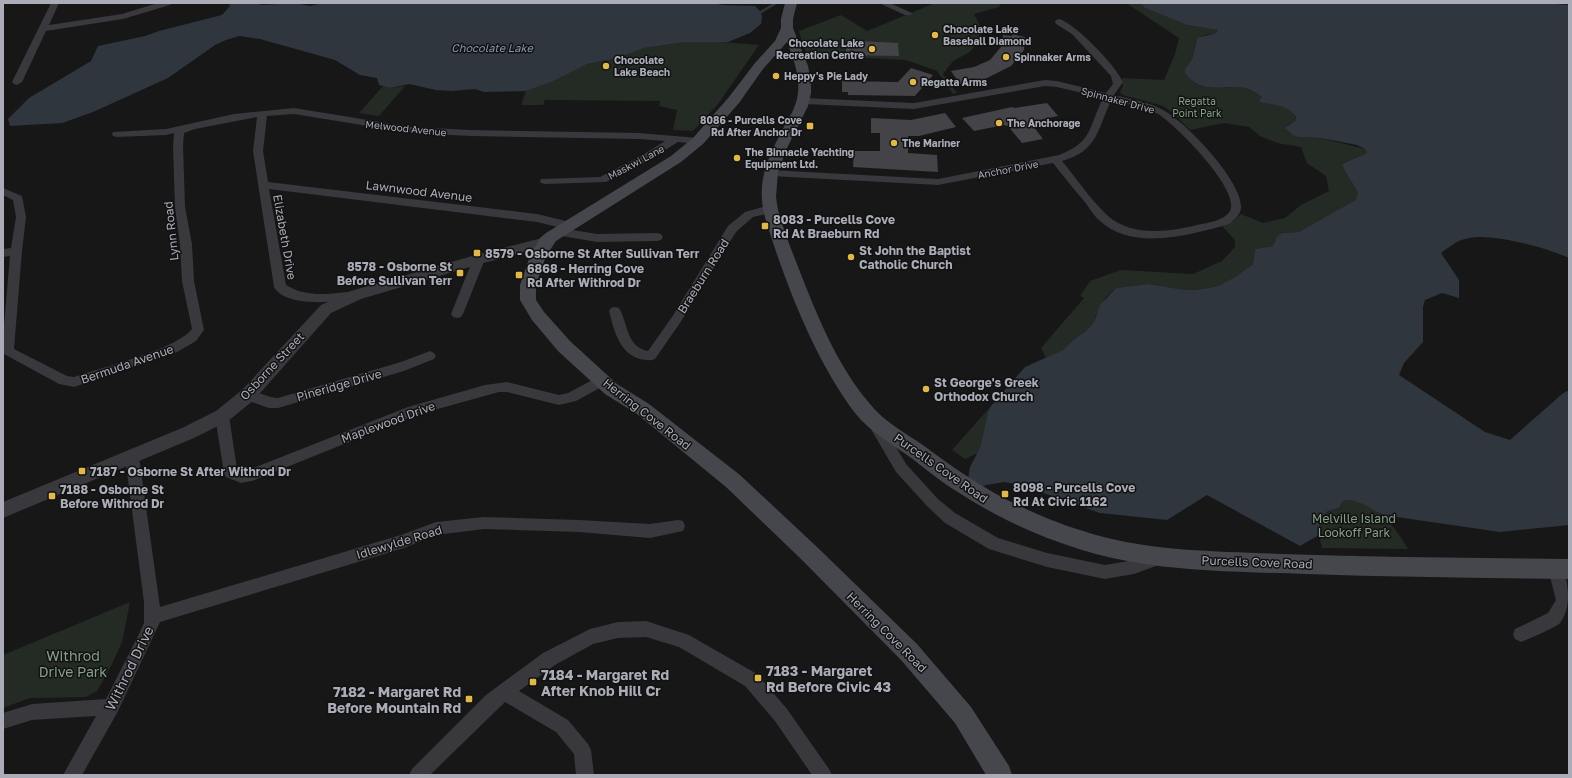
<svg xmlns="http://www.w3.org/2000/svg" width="1572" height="778" viewBox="0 0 1572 778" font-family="'Golos Text',sans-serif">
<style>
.green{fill:#232b24}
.water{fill:#30363d}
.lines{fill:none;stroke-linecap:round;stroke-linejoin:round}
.stream{stroke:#30363d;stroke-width:2.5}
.building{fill:#444448}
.minor{fill:#38383d;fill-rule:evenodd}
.tertiary{fill:#38383d;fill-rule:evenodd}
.secondary{fill:#46474d;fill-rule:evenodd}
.poi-dot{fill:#e3b844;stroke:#121213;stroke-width:1.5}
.labels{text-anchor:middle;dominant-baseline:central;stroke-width:3;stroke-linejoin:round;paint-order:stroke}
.far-poi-label{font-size:10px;font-weight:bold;fill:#aaadb7;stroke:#121213;text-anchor:start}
.far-street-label{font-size:10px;fill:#aaadb7;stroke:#121213}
.far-park-label{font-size:10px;fill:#83a186;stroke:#121213}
.far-water-label{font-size:11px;font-style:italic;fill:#8498af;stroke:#121213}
.street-label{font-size:12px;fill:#aaadb7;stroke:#121213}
.poi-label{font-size:12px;font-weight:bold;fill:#aaadb7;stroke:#121213;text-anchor:start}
.park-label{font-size:12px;fill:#83a186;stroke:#121213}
.near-park-label{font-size:14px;fill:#83a186;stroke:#121213}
.near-street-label{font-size:14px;fill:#aaadb7;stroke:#121213}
.near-poi-label{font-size:14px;font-weight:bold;fill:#aaadb7;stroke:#121213;text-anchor:start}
</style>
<rect width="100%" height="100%" fill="#171718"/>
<path class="green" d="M 935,3 L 997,3 L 1001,4 L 999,7 L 974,14 L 981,28 L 979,40 L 970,52 L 953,61 L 943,74 L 957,93 L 953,94 L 937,71 L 906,60 L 813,55 L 809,57 L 803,46 L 799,31 L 841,15 L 867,31 Z
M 1126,3 L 1140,3 L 1145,8 L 1187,25 L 1218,30 L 1216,33 L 1205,35 L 1196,40 L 1192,59 L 1185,69 C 1196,95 1217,86 1239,87 C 1248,88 1255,93 1262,97 L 1258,102 C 1269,105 1296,103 1296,120 L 1287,126 L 1299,137 L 1321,138 L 1365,149 L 1367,153 L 1342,164 C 1345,173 1354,183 1359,193 L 1356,201 L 1299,232 L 1282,233 L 1273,246 L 1255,249 L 1253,264 L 1235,277 L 1218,286 L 1208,288 L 1194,290 L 1179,289 L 1149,284 L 1116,288 L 1106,297 L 1096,315 L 1094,322 L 1085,332 L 1074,339 L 1063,350 L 1046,358 L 1041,348 L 1084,298 L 1080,296 L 1090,281 L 1121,270 L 1193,274 L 1222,261 L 1235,247 L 1235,240 L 1222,226 L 1233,221 L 1241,214 L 1263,223 L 1285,218 L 1301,205 L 1329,191 L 1326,176 L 1307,163 L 1301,147 L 1277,143 L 1260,136 L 1249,127 L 1224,123 L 1190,130 L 1173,113 L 1163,106 L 1123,95 L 1120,92 L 1123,86 L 1122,78 L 1164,80 L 1175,54 L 1179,38 Z
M 686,42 L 722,42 L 759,45 L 718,104 L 693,131 L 673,130 L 677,110 L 659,106 L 660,101 L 545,100 L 543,105 L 521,105 L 526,91 L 587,64 L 618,58 L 644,48 Z
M 383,86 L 390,88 L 405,86 L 379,116 L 359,113 Z
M 991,406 L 988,412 L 980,448 L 978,453 L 965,459 L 952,450 Z
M 1346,500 C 1376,502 1394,525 1408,549 L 1322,548 L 1319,535 L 1319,519 L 1329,511 L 1339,508 L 1342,502 Z
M 130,602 L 122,642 L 112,664 L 97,691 L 86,697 L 30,698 L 3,708 L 3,655 Z"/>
<path class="water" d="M 229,3 L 259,3 L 261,5 L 295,3 L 310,6 L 323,3 L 711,3 L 723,5 L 755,6 L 761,12 L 762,18 L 761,24 L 750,33 L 728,42 L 686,42 L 644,48 L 618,58 L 587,64 L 553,81 L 526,91 L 484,92 L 475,89 L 452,91 L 436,90 L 409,84 L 390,88 L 379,85 L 377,78 L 360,75 L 335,60 L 260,39 L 239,36 L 226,40 L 215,45 L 168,78 L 93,112 L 62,123 L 10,126 L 8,119 L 29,98 L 91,61 L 98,46 L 145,36 L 159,31 L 222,15 L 230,6 Z
M 1140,3 L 1544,3 L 1569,5 L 1569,258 C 1547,248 1488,231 1465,239 C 1456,241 1448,248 1441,253 L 1459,280 L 1459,298 L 1442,293 L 1425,300 L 1423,307 L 1423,342 L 1404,363 L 1399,375 L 1485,432 L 1510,440 L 1562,394 L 1569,390 L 1569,525 L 1500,532 L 1383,515 L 1363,504 L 1354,501 L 1346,500 L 1342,502 L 1339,508 L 1328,511 L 1320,519 L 1319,535 L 1300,546 L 1207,495 L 1167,520 L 1100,513 L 1024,486 L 1005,482 L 986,485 L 976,489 L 968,479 L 970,467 L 980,448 L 988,412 L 991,406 L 1025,367 L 1063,350 L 1074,339 L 1085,332 L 1094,322 L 1100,305 L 1116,288 L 1149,284 L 1179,289 L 1194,290 L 1208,288 L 1218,286 L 1235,277 L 1253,264 L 1255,249 L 1273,246 L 1277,237 L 1282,233 L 1299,232 L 1356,200 L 1358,193 C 1354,183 1345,174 1342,164 L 1367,153 L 1365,149 L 1357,145 L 1321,138 L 1299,137 L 1293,135 L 1285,128 L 1296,120 L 1296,117 C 1288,104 1272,105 1258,102 L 1262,97 C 1255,92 1248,88 1239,87 C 1217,86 1201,94 1185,73 L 1185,69 L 1192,59 L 1197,38 L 1216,33 L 1218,30 L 1187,25 L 1145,8 Z"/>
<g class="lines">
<path class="stream" d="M 761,12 L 776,3"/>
</g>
<path class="building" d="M 1012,34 L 1025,37 L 1024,50 L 1011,66 L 983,80 L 960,84 L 951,71 L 974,67 L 990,60 L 1001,47 L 1003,35 L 1012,36 Z
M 859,41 L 898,43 L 899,56 L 846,55 L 846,42 Z
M 911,68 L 933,75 L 915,96 L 848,95 L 848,92 L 842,92 L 842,81 L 898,82 Z
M 1047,103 L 1058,116 L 1030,122 L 1043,139 L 1022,143 L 1008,126 L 1004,125 L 974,131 L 962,118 L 1012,107 L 1014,108 Z
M 945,113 L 956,127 L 919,136 L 908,136 L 908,153 L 937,155 L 938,172 L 853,167 L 854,151 L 880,151 L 880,133 L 871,133 L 871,118 L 911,120 Z"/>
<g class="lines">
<path class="minor" d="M 51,3 L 59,3 L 49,25 L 122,14 L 158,3 L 171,3 L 170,5 L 123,19 L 46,31 L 22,82 L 17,85 L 14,84 L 12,82 Z
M 879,3 L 890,3 L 912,13 L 911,15 L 905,15 Z
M 1059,19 C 1076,24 1116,66 1123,82 L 1114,95 C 1130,99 1149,102 1163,110 C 1186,122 1242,181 1241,207 C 1241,215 1234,220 1229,224 C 1191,235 1132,252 1099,220 C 1093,215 1089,207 1084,201 C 1073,188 1063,176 1053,163 L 938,185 L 770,176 L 765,173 L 770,170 L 938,179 L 1059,155 C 1093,142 1088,128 1103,98 L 1057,87 L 1045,86 L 914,109 L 804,104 L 799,101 L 804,98 L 914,103 L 1045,80 L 1057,81 L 1106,93 L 1113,84 L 1111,76 L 1072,34 L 1056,24 L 1055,22 L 1056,20 ZM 1111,101 C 1126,104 1144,106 1158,114 C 1175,124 1241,190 1230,211 C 1224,221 1206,223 1197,225 C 1169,232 1130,237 1107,215 C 1090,199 1077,179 1062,161 C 1098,151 1097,130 1111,101 Z
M 294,108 L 411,127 L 471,130 L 639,133 L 698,138 L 703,141 L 698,144 L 678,142 L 649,160 L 606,182 L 545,184 L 541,183 L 540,181 L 541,179 L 600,177 L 641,156 L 665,141 L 639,139 L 471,136 L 411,133 L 294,114 L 267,116 L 263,151 L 268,182 L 537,214 L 574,223 L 576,226 L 574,229 L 570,230 L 537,222 L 269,189 L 286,285 C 306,298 332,294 355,291 L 359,292 L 361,295 L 359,298 L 355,299 C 335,302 286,308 274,287 L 253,151 L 257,117 L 195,129 L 184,133 L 183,145 L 185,207 L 192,244 L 194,281 L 204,330 L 196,341 L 177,352 L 74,387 L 59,384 L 4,354 L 3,336 L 10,256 L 3,257 L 3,249 L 11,248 L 16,217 L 13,200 L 3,195 L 3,188 L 22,196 L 26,217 L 22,251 L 14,349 L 67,376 L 74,377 C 100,368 177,349 192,329 L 182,281 L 180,244 L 175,207 L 173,145 L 174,133 L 166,135 L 117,137 L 113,136 L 112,134 L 113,132 L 166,129 L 234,114 Z
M 770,205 L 774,206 L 775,209 L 774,212 L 753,217 L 736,232 L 680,323 L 655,359 C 650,361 645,360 640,359 C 619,353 614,330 609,311 L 611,308 L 615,307 L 619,308 C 628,323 626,347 648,351 L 672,317 L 728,226 L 745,212 Z
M 560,228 L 597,234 L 657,233 L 661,234 L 663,237 L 661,240 L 657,241 L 597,242 L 556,235 L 554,232 L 556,229 Z
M 479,255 L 483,256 L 485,259 L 463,314 L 461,317 L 457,318 L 453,317 L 451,314 L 473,259 L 475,256 Z
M 430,351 L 434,353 L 436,356 L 434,359 L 404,371 L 278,408 L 269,408 L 243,399 L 241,395 L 243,391 C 253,388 267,398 278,398 L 401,362 Z
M 602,375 L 607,376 L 608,380 L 607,384 L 576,401 L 559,405 L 507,392 L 499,392 L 416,415 L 252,481 L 241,483 L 226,477 L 224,473 L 215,416 L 217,412 L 222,411 L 227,412 L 229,416 L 237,469 L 241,471 L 251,469 L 408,407 L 485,385 L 507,382 L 559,395 L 568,393 Z
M 875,419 L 880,420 L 906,464 L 938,499 L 955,513 L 998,538 L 1047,553 L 1105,565 L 1134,560 L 1159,551 L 1164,553 L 1166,558 L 1164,563 L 1134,574 L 1105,579 L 1047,567 L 989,549 L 945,523 L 928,507 L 896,472 L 868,424 L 870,420 Z
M 132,451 L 137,453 L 139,457 L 160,607 L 404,534 L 436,522 L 484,517 L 579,520 L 650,524 L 678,520 L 683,521 L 685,526 L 683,531 L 650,538 L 579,532 L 484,529 L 436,535 L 404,548 L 160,622 L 117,713 L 82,775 L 63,775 L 96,716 L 32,720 L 3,729 L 3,713 L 32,704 L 106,699 L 139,634 L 144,623 L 144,602 L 125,457 L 127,453 Z
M 1556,562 L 1561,564 C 1569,582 1572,607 1560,623 C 1555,628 1529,639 1521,642 L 1515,639 L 1513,634 L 1515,629 L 1548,613 L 1556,600 L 1548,569 L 1551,564 Z
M 646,621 L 689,635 L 757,674 L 787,709 L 829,769 L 832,775 L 812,775 L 775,721 L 745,686 L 679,647 L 646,637 L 618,638 L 593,644 L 555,665 L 519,691 L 568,720 L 588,744 L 591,750 L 594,775 L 576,775 L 574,754 L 556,732 L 505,702 L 430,775 L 409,775 L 412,769 L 486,695 L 543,653 L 590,629 L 618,622 Z"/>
<path class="tertiary" d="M 546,237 L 551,239 L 553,242 L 551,245 L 480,264 L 361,299 L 331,313 L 254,400 L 228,421 L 194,438 L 3,518 L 3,502 L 182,428 L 216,411 L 242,390 L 321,305 L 351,291 L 479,254 Z"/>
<path class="secondary" d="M 785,3 L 797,3 L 793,19 L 793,28 L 808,66 L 811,82 L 811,93 L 808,106 L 787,148 L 778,172 L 776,197 L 778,210 C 785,235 795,259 804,282 C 821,325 840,369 870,404 C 885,423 908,434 927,448 C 981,489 1030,516 1096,535 C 1156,552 1220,551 1281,554 C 1377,557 1473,558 1569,559 L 1569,579 C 1482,578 1394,577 1307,574 C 1253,572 1198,572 1145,564 C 1081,555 1015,529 961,494 C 944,484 929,472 914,460 C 894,445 871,433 855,413 C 816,362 786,285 767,224 C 754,184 767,159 785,125 C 791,115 797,104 798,93 C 800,75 793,58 787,42 L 763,69 L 739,103 L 703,144 L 681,162 L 556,241 L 546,256 L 536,285 L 536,300 L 544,312 L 570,341 L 617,384 L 649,404 L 740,475 L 816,546 L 917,644 L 971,707 L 1009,766 L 1012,775 L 986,775 L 955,723 L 901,660 L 802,560 L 726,487 L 637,414 L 605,394 L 558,351 L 532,320 L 520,300 L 520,285 L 530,256 L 540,238 L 546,233 L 671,156 L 693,138 L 729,97 L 755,63 L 775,41 L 781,28 L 781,19 Z"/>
</g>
<g class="poi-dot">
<circle cx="935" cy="35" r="4"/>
<circle cx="872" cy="49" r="4"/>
<circle cx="1006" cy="57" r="4"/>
<circle cx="606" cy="66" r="4"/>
<circle cx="776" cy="76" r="4"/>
<circle cx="913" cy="82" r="4"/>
<circle cx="999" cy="123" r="4"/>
<rect x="806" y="122" width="8" height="8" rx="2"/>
<circle cx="894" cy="143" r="4"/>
<circle cx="737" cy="158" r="4"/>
<rect x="761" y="222" width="8" height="8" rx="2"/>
<rect x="473" y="249" width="8" height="8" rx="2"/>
<circle cx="851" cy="257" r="4"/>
<rect x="456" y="269" width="8" height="8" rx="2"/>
<rect x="515" y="271" width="8" height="8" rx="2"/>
<circle cx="926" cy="389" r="4"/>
<rect x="78" y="467" width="8" height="8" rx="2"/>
<rect x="1001" y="490" width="8" height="8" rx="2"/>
<rect x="48" y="492" width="8" height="8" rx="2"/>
<rect x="754" y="674" width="8" height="8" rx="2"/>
<rect x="529" y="678" width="8" height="8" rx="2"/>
<rect x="465" y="695" width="8" height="8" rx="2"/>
</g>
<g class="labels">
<g class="far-poi-label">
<text x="943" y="29">Chocolate Lake<tspan x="943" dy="12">Baseball Diamond</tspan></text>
<text x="864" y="43" text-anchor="end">Chocolate Lake<tspan x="864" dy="12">Recreation Centre</tspan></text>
<text x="1014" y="57">Spinnaker Arms</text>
<text x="614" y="60">Chocolate<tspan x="614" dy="12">Lake Beach</tspan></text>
<text x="784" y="76">Heppy's Pie Lady</text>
<text x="921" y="82">Regatta Arms</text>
<text x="802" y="120" text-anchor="end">8086 - Purcells Cove<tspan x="802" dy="12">Rd After Anchor Dr</tspan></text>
<text x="1007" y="123">The Anchorage</text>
<text x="902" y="143">The Mariner</text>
<text x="745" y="152">The Binnacle Yachting<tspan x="745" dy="12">Equipment Ltd.</tspan></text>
</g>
<g class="far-street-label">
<text transform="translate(1118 100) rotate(15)">Spinnaker Drive</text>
<text transform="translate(406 128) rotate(6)">Melwood Avenue</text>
<text transform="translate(636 162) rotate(-28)">Maskwi Lane</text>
<text transform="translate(1008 169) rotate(-11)">Anchor Drive</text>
</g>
<g class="far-park-label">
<text x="1197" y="101">Regatta<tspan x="1197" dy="12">Point Park</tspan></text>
</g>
<g class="far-water-label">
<text x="492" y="47">Chocolate Lake</text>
</g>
<g class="street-label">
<text transform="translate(419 191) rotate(7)">Lawnwood Avenue</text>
<text transform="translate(171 231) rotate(-96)">Lynn Road</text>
<text transform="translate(285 237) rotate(80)">Elizabeth Drive</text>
<text transform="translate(703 276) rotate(-58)">Braeburn Road</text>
<text transform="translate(127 364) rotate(-19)">Bermuda Avenue</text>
<text transform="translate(272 366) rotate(-47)">Osborne Street</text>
<text transform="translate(339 385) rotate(-16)">Pineridge Drive</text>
<text transform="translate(647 414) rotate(38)">Herring Cove Road</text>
<text transform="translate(388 422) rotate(-20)">Maplewood Drive</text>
<text transform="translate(941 468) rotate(35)">Purcells Cove Road</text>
<text transform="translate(399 542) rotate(-17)">Idlewylde Road</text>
<text transform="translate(1257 562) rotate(2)">Purcells Cove Road</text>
<text transform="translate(887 632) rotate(45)">Herring Cove Road</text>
</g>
<g class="poi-label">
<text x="773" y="219">8083 - Purcells Cove<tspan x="773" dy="14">Rd At Braeburn Rd</tspan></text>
<text x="859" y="250">St John the Baptist<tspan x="859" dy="14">Catholic Church</tspan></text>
<text x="485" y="253">8579 - Osborne St After Sullivan Terr</text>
<text x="452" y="266" text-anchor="end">8578 - Osborne St<tspan x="452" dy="14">Before Sullivan Terr</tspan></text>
<text x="527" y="268">6868 - Herring Cove<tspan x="527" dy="14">Rd After Withrod Dr</tspan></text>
<text x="934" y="382">St George's Greek<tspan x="934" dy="14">Orthodox Church</tspan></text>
<text x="90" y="471">7187 - Osborne St After Withrod Dr</text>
<text x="1013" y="487">8098 - Purcells Cove<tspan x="1013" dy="14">Rd At Civic 1162</tspan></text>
<text x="60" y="489">7188 - Osborne St<tspan x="60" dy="14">Before Withrod Dr</tspan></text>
</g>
<g class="park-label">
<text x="1354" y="518">Melville Island<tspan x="1354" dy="14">Lookoff Park</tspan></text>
</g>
<g class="near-park-label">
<text x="73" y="655">Withrod<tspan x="73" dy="16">Drive Park</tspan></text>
</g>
<g class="near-street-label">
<text transform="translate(129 668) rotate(-64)">Withrod Drive</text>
</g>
<g class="near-poi-label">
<text x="766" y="670">7183 - Margaret<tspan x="766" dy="16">Rd Before Civic 43</tspan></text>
<text x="541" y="674">7184 - Margaret Rd<tspan x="541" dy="16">After Knob Hill Cr</tspan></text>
<text x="461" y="691" text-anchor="end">7182 - Margaret Rd<tspan x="461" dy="16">Before Mountain Rd</tspan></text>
</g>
</g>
<rect width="1572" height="778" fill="none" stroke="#aaadb7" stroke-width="8"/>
</svg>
